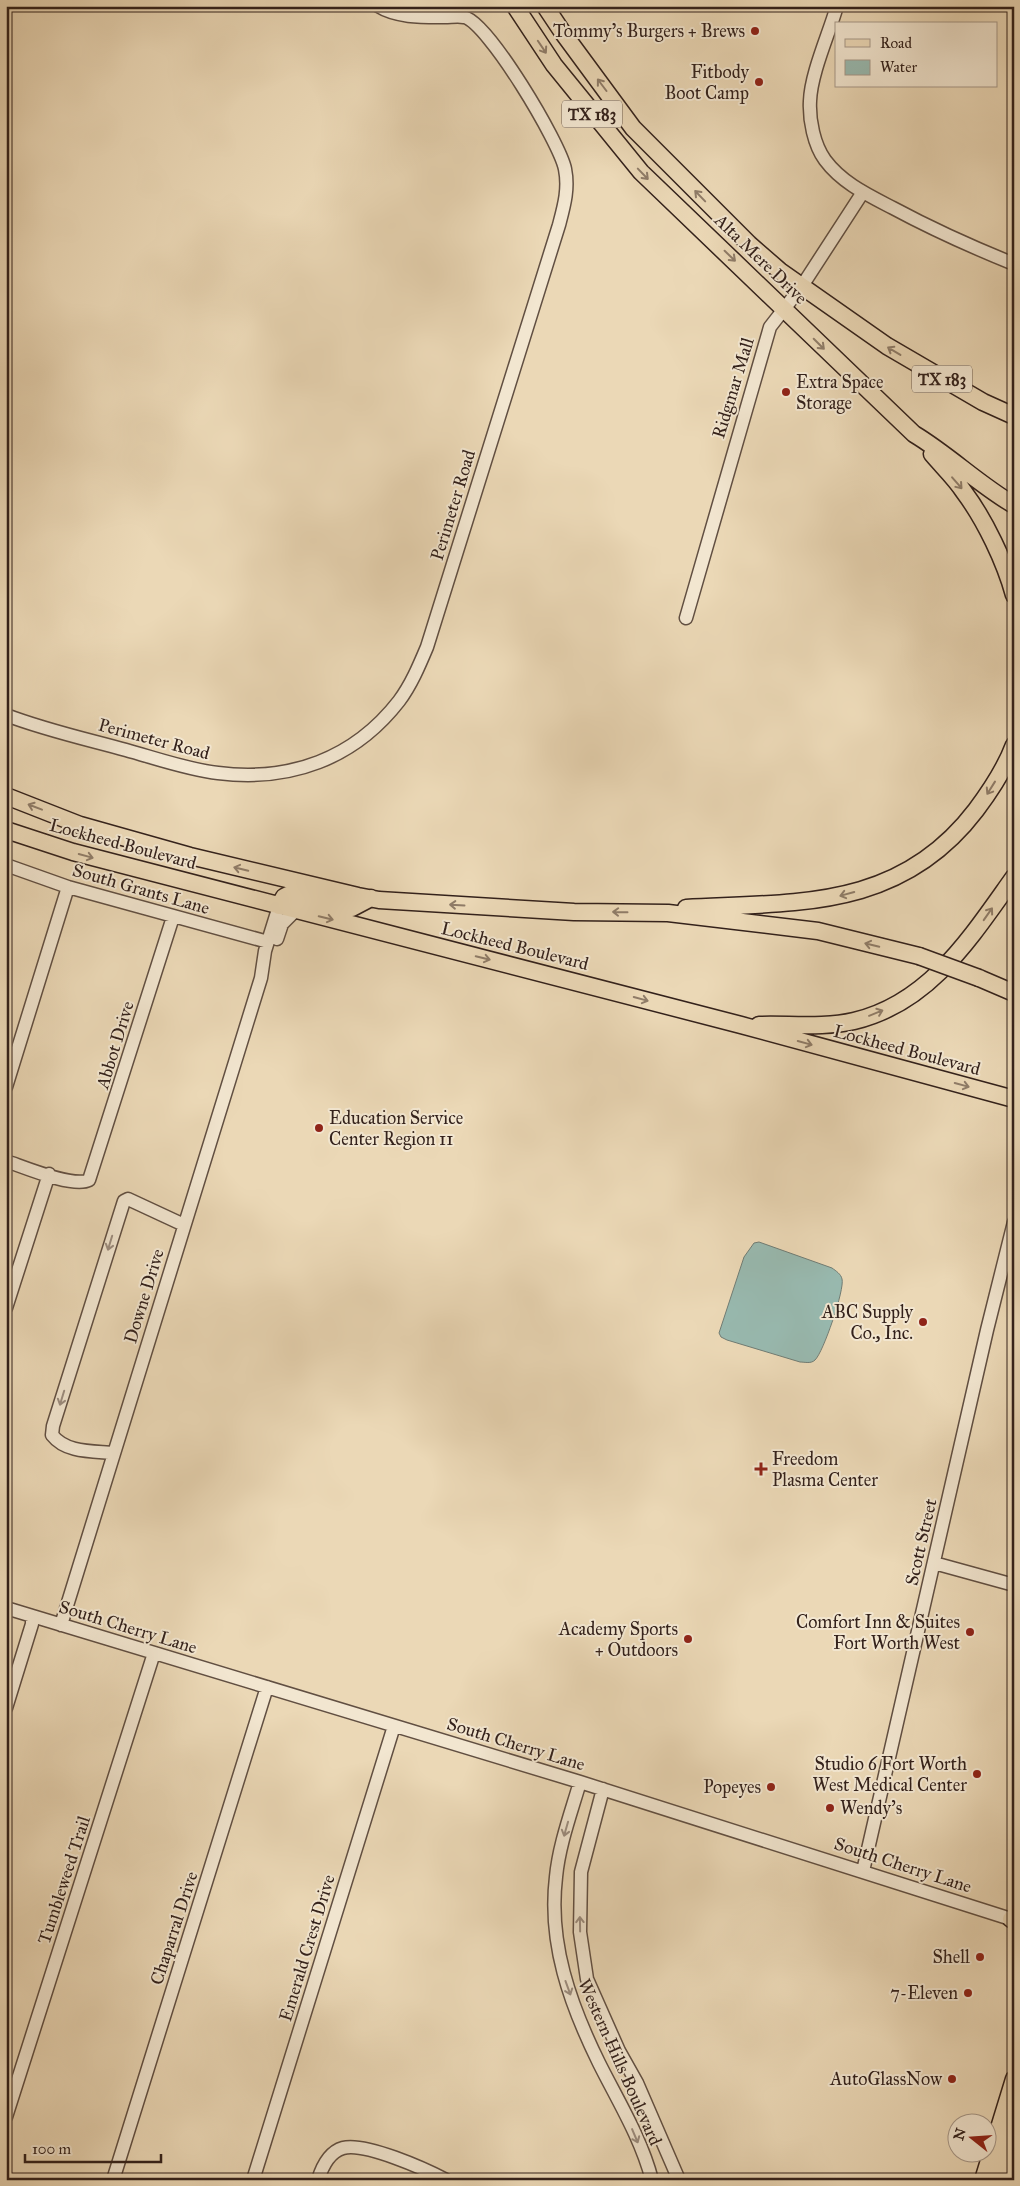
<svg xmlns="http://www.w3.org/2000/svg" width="1020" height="2186" viewBox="0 0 1020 2186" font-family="'IM FELL Great Primer',serif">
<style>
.water{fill:#98b9af;stroke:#707c74}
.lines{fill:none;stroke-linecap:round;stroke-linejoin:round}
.minor-casing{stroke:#614f42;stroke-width:15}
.major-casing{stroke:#33211b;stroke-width:19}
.highway-casing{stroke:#33211b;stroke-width:21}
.minor{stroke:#f2e6d0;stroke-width:12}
.major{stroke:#ebd8b6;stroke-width:16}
.highway{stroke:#ebd8b6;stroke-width:19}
.major-bridge-casing{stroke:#33211b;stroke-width:19;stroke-linecap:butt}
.major-bridge{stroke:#ebd8b6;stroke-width:16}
.oneway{stroke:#8f7c68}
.oneway2{stroke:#9c8d7f}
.poi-dot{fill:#8f2418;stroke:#f2e6d0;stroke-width:2}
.labels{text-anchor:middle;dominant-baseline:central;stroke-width:4;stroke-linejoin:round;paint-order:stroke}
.shield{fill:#f2e6d0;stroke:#6c5c51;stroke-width:1}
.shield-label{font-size:16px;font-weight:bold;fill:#33211b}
.poi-label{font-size:18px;fill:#33211b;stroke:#f2e6d0;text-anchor:end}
.street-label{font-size:18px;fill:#33211b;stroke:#f2e6d0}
</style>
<rect width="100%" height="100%" fill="#ebd8b6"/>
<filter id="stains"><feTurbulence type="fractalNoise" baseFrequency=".004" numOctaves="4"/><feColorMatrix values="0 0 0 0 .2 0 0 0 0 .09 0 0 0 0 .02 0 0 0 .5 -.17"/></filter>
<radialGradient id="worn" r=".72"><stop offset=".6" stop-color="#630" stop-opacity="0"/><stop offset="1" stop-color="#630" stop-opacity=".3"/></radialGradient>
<path class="water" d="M 759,1242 L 832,1268 C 836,1271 841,1274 842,1279 C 845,1289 823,1353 815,1360 C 811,1364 805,1362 800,1362 L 727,1340 L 721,1337 L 719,1333 L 744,1257 L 754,1243 Z"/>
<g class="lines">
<defs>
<path id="minor" d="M 837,6 C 829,34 811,73 810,101 C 809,120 814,145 825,160 C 842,183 868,195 893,208 C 932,229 972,247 1014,264
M 686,618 L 770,327 L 802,286 L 863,192
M 6,715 C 45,730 86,739 126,750 C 155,758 189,770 218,773 C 290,782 354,759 399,701 C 411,685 419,666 427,647 L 559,225 C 564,206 569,189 565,169 C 560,143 488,22 464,17 C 458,16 451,17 445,17 C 424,17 397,18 378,6
M 6,865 L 68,887 L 268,942
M 277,939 L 282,924 L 296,910
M 6,1087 L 68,887
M 6,1161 C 24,1167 73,1188 89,1180 L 173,917
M 6,1308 L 49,1174
M 114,1453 C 92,1451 66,1453 52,1435 L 53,1426 L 124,1201 L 128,1199 L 184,1225
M 934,1563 L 1014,1585
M 6,1608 L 580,1782 L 1014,1920
M 61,1625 L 261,978 L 265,951 L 279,906
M 6,1708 L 32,1624 L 32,1616
M 580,1782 C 571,1813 559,1845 556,1877 C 548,1943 570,2004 599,2063 C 618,2101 641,2138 652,2180
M 603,1789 L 581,1872 L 580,1932 L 587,1979 L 619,2051 L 637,2083 L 679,2180
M 863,1871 L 987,1330 L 1014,1222
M 6,2117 L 154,1653
M 113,2180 L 267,1687
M 253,2180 L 394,1726
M 318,2180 C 322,2167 329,2152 343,2148 C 365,2142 425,2169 446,2180"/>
<path id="major" d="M 515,6 L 554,65 L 641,172 L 914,434 C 949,455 978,484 1014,505
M 545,6 L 563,33 L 633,128 L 749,244 L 780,271 L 887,346 L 983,402 L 1014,416
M 932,454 C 942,466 955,478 964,492 C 985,520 1005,562 1014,595
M 6,796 L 80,825 L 190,856 L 358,896 L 379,900 L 574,912 L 668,913 L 818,931 L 919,956
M 6,830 L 73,852 L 741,1025 L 1014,1099
M 279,906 L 284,897 L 290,894 L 352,908 L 371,898
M 686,908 C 798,902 900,910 976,810 C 991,790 1005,769 1014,745
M 979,978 L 1014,993
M 759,1025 C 790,1024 824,1028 854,1021 C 930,1003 971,937 1014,877
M 1011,1919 L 1014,1918
M 983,2180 L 1014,2079"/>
<path id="highway" d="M 998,2180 L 1014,2097"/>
</defs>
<use href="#minor" class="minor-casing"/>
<use href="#major" class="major-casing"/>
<use href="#highway" class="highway-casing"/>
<use href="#minor" class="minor"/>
<use href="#major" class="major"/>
<use href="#highway" class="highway"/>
<defs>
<path id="major-bridge" d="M 919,956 L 979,978"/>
</defs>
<use href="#major-bridge" class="major-bridge-casing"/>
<use href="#major-bridge" class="major-bridge"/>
</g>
<defs><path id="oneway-shaft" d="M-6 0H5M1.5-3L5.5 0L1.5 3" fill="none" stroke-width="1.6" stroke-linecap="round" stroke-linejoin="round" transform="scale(1.25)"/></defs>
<g class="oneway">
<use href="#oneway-shaft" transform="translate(542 47) rotate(56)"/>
<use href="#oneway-shaft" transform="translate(602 85) rotate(-127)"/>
<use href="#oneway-shaft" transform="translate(643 174) rotate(46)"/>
<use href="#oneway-shaft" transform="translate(700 196) rotate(-134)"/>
<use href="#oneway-shaft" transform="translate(730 256) rotate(44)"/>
<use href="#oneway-shaft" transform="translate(819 344) rotate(45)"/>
<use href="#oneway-shaft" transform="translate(894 351) rotate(-149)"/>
<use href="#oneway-shaft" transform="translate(957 483) rotate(49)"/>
<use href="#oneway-shaft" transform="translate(991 788) rotate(122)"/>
<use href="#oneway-shaft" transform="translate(35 807) rotate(-159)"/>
<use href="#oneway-shaft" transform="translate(86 856) rotate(15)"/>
<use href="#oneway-shaft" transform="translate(241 869) rotate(-166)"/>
<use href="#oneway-shaft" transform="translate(847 894) rotate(165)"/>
<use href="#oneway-shaft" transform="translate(457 905) rotate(-177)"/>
<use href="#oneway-shaft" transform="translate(620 912) rotate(-179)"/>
<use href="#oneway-shaft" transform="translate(988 914) rotate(-55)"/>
<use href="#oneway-shaft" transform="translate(326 918) rotate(14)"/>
<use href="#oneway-shaft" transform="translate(872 945) rotate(-166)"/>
<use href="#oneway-shaft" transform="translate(483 958) rotate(14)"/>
<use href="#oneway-shaft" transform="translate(641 999) rotate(15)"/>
<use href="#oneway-shaft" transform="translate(876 1013) rotate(-22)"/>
<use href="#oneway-shaft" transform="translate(805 1043) rotate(15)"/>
<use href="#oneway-shaft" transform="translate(962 1085) rotate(15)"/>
</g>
<g class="oneway2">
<use href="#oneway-shaft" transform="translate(110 1243) rotate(107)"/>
<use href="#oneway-shaft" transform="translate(62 1398) rotate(107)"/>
<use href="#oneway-shaft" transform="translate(566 1829) rotate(106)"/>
<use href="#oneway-shaft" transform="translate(580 1924) rotate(-91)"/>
<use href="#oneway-shaft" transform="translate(568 1988) rotate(70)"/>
<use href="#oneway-shaft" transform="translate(635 2136) rotate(67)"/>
</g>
<g class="poi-dot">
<circle cx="755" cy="31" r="5"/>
<circle cx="759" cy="82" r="5"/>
<circle cx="786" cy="392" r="5"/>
<circle cx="319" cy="1128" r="5"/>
<circle cx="923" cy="1322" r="5"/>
<path d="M758.5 1461.5h5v5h5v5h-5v5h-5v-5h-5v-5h5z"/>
<circle cx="970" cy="1632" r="5"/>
<circle cx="688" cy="1639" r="5"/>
<circle cx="977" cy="1774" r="5"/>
<circle cx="771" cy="1787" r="5"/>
<circle cx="830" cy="1808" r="5"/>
<circle cx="980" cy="1957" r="5"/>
<circle cx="968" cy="1993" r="5"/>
<circle cx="952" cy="2079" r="5"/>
</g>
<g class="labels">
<g class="shield">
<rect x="562" y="100.5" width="60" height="27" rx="4"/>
<rect x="912" y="365.5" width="60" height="27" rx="4"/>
</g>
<g class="shield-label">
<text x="592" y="114">TX 183</text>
<text x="942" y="379">TX 183</text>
</g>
<g class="poi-label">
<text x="745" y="31">Tommy's Burgers + Brews</text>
<text x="749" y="72">Fitbody<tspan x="749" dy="21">Boot Camp</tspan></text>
<text x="796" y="382" text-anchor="start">Extra Space<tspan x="796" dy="21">Storage</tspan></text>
<text x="329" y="1118" text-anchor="start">Education Service<tspan x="329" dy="21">Center Region 11</tspan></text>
<text x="913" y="1312">ABC Supply<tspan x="913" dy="21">Co., Inc.</tspan></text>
<text x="772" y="1459" text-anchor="start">Freedom<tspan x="772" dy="21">Plasma Center</tspan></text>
<text x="960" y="1622">Comfort Inn &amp; Suites<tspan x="960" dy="21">Fort Worth West</tspan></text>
<text x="678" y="1629">Academy Sports<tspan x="678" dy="21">+ Outdoors</tspan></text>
<text x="967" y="1764">Studio 6 Fort Worth<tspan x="967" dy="21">West Medical Center</tspan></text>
<text x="761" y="1787">Popeyes</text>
<text x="840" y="1808" text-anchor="start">Wendy's</text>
<text x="970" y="1957">Shell</text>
<text x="958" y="1993">7-Eleven</text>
<text x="942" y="2079">AutoGlassNow</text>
</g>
<g class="street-label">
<text transform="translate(761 259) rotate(44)">Alta Mere Drive</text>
<text transform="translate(733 388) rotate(-73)">Ridgmar Mall</text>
<text transform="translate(453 505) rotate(-73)">Perimeter Road</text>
<text transform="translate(154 739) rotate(15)">Perimeter Road</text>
<text transform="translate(123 844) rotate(15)">Lockheed Boulevard</text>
<text transform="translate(141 889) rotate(16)">South Grants Lane</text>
<text transform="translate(515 946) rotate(14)">Lockheed Boulevard</text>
<text transform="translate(115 1045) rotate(-73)">Abbot Drive</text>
<text transform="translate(907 1050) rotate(15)">Lockheed Boulevard</text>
<text transform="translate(144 1296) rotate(-73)">Downe Drive</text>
<text transform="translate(921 1542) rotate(-77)">Scott Street</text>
<text transform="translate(128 1627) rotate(17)">South Cherry Lane</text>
<text transform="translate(516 1744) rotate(17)">South Cherry Lane</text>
<text transform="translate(903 1865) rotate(18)">South Cherry Lane</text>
<text transform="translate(64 1880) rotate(-72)">Tumbleweed Trail</text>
<text transform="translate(174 1928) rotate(-72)">Chaparral Drive</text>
<text transform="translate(307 1948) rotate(-73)">Emerald Crest Drive</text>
<text transform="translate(620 2062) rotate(66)">Western Hills Boulevard</text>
</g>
</g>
<rect width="1020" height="2186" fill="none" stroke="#ebd8b6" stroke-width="25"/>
<rect x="8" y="8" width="1005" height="2171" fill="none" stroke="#33211b" stroke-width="2.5"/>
<rect x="12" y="12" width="995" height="2161" fill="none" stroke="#33211b"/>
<rect x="835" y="22" width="162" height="65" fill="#f2e6d0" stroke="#a69788"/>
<rect x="845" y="39" width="25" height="8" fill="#ebd8b6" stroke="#a69788"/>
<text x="880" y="48" font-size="15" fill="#33211b">Road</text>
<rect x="845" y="60" width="25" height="15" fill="#98b9af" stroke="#a69788"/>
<text x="880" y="72" font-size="15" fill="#33211b">Water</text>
<g transform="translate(972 2138) rotate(287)"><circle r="24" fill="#f2e6d0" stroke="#a69788"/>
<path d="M0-4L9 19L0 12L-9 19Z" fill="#8f2418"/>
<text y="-8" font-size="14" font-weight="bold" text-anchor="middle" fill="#33211b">N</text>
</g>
<path d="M25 2154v8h136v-8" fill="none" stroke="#33211b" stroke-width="2.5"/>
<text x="32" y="2154" font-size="15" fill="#33211b" stroke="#f2e6d0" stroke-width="4" paint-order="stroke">100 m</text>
<rect width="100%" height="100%" filter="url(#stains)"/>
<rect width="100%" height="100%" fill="url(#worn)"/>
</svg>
